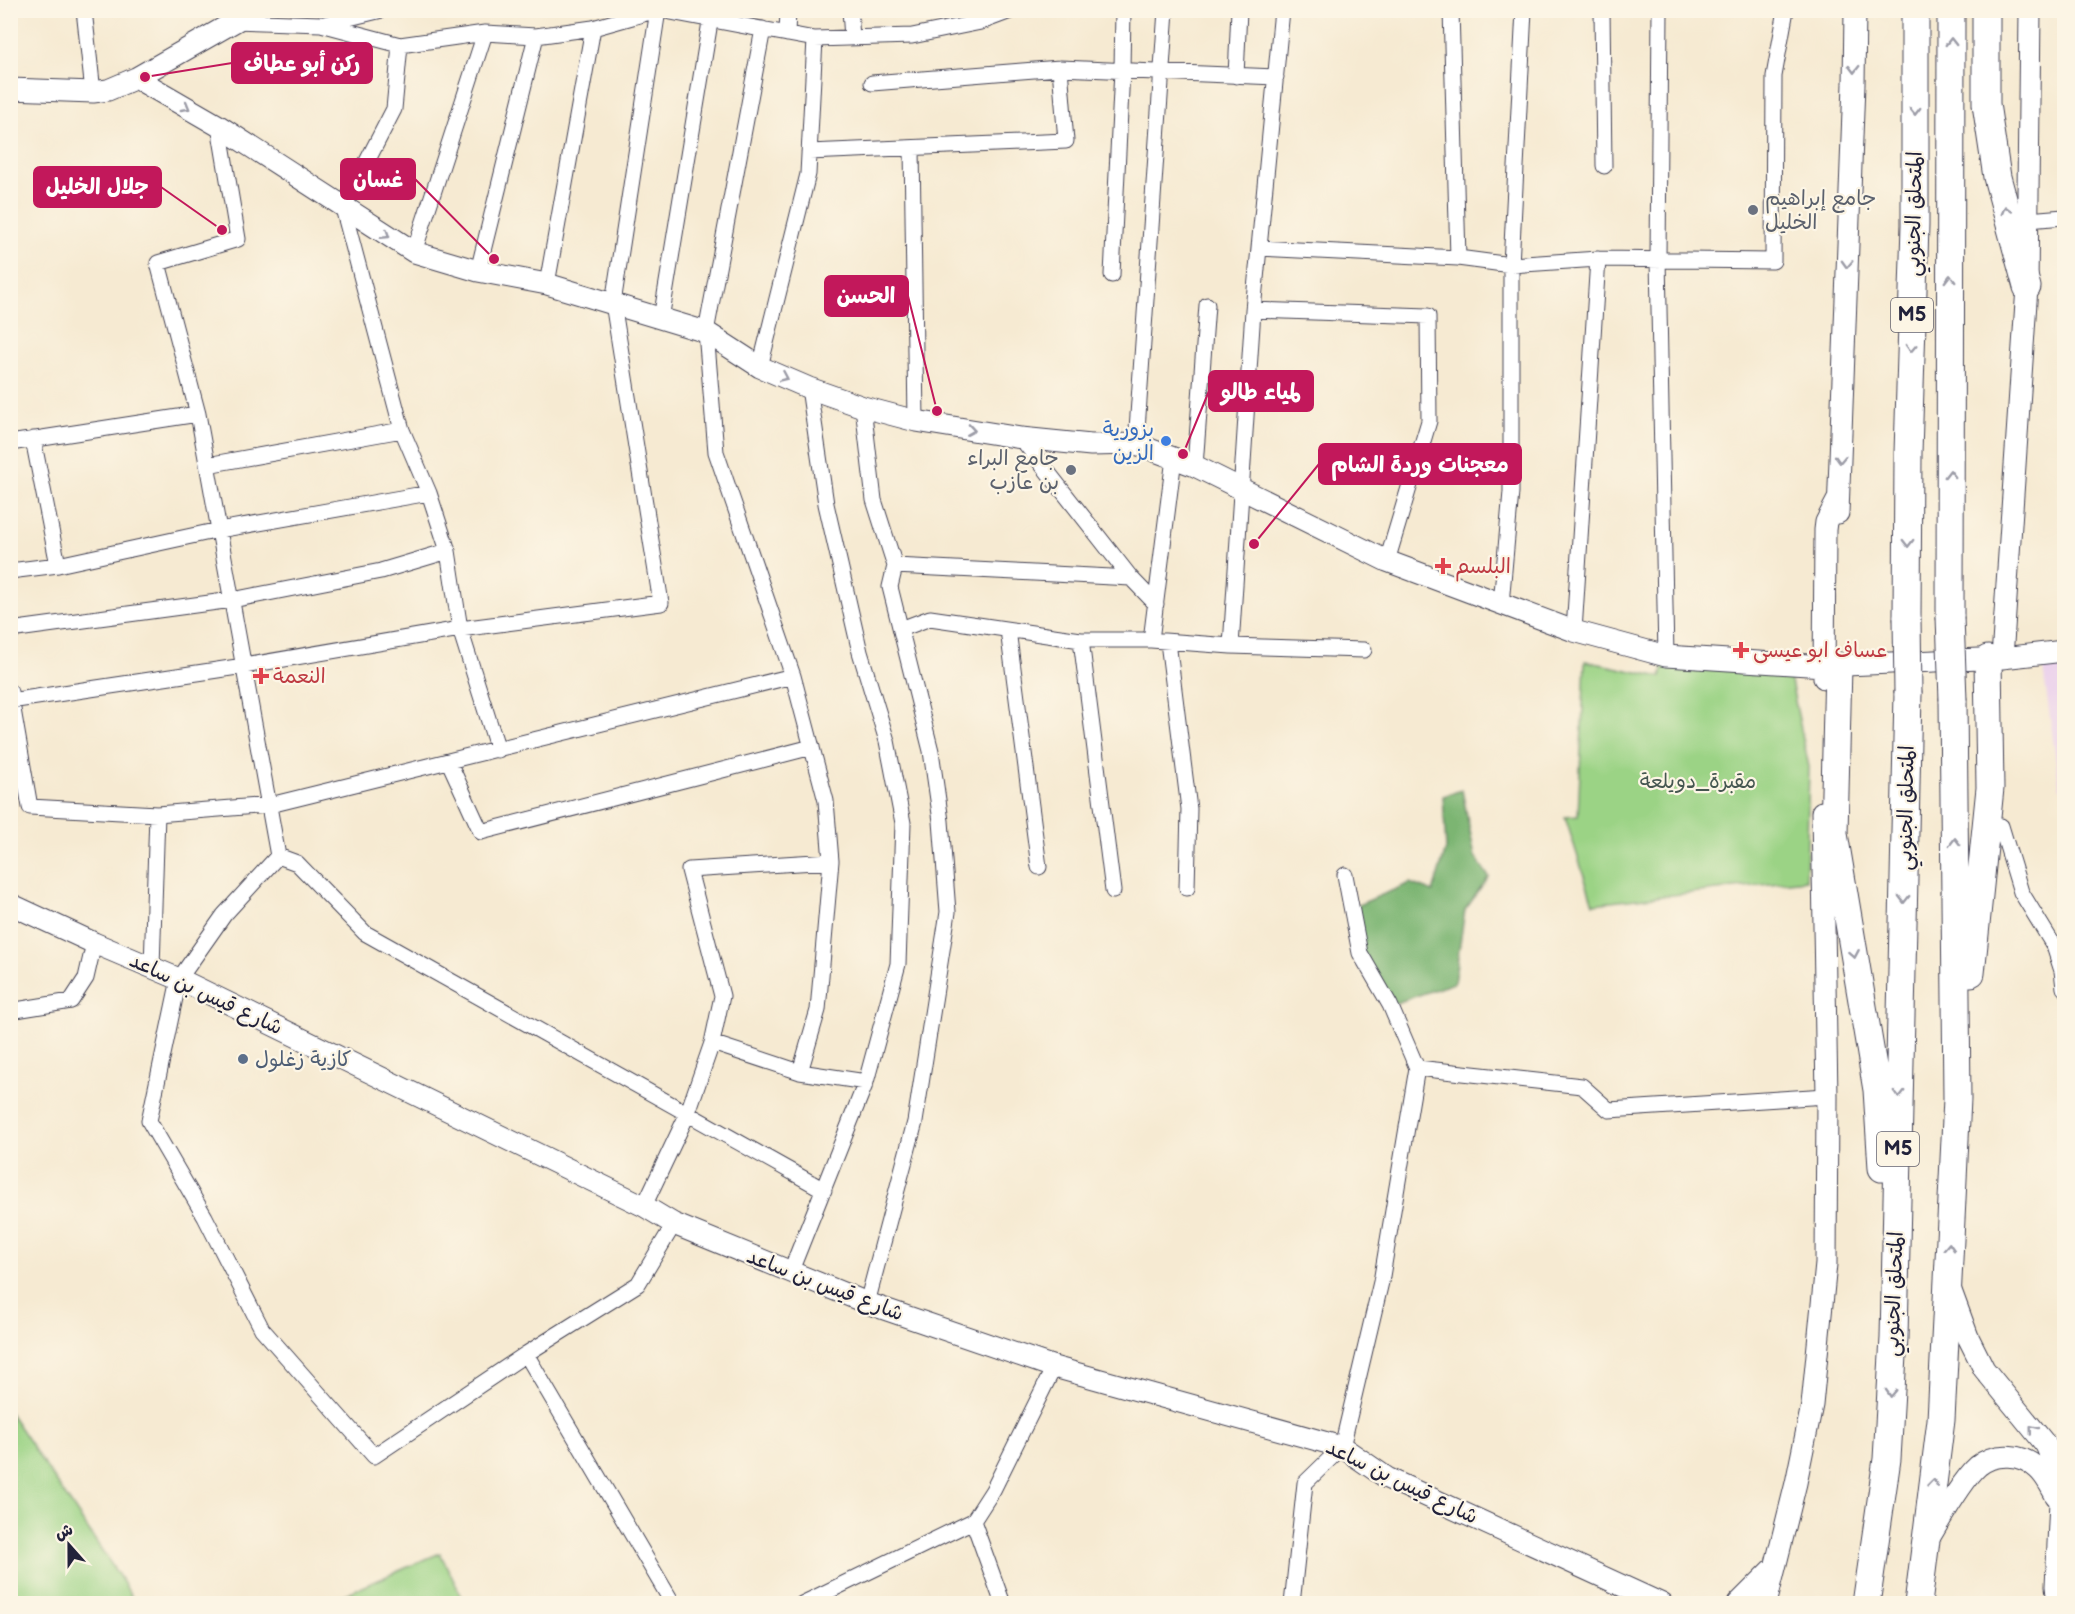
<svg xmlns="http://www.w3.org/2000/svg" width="2075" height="1614" viewBox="0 0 2075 1614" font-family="'Balsamiq Sans','Playpen Sans Arabic',sans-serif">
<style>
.built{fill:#ebd1ec}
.green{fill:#9bd385;stroke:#5e7a60;stroke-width:1.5}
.forest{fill:#7cb572;stroke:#4f6c56;stroke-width:1.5}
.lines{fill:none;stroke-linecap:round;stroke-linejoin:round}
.street-casing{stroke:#424052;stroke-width:17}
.secondary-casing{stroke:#424052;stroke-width:23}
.highway-casing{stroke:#424052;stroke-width:29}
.street{stroke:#fff;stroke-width:15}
.secondary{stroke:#fff;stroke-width:21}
.highway{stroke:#fff;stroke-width:27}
.highway-bridge-casing{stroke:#424052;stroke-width:29;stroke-linecap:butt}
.highway-bridge{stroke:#fff;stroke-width:27}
.oneway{stroke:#9c9ca7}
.worship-dot{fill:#6b7280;stroke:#fcf5e5;stroke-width:2}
.shop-dot{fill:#3f7fe0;stroke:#fcf5e5;stroke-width:2}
.health-dot{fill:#e0444e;stroke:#fcf5e5;stroke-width:2}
.service-dot{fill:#5c6f8a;stroke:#fcf5e5;stroke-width:2}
.labels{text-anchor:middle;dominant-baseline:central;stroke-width:4.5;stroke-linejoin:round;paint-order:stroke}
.shield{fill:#fcf5e5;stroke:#63616e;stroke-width:1.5}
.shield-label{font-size:20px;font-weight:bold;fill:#22223b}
.worship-label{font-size:21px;fill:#5b616d;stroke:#fcf5e5;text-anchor:start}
.street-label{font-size:21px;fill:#22223b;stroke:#fcf5e5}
.shop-label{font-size:21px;fill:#366cbe;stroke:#fcf5e5;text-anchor:end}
.health-label{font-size:21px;fill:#be3a42;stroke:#fcf5e5;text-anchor:start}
.park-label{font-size:21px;fill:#465751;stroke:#fcf5e5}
.service-label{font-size:21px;fill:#4e5e75;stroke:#fcf5e5;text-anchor:start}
.leader{fill:none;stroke:#c2185b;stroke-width:2}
.callout-dot{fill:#c2185b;stroke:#fcf5e5;stroke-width:2}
.callout{fill:#c2185b;stroke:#c2185b;stroke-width:2}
.callout-label{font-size:22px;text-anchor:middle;font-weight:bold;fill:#fff}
</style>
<rect width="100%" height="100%" fill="#fcf5e5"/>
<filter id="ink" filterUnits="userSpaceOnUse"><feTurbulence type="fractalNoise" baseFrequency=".0167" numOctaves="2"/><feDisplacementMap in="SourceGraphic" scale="12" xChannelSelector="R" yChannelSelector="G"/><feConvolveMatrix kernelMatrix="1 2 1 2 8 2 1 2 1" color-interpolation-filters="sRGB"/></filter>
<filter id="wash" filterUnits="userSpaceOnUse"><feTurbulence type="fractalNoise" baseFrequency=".008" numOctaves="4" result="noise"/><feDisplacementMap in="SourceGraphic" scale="24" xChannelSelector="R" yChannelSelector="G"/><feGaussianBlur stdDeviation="1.35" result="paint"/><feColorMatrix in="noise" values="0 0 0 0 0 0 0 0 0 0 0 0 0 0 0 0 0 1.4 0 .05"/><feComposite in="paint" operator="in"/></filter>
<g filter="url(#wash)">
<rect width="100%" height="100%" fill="#f6ead2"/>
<path class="built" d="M 2064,651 L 2064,788 L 2060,789 L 2041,654 Z"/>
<path class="green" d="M 1666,656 L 1787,663 L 1809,767 L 1806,880 L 1593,904 L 1565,817 L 1578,816 L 1585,661 L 1661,677 Z
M 10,1413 L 123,1582 L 135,1603 L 11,1603 Z
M 440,1553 L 465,1603 L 325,1603 Z"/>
<path class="forest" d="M 1462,790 L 1475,857 L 1489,877 L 1465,910 L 1454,983 L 1390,1005 L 1360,953 L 1351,908 L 1410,883 L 1433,892 L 1446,849 L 1443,796 Z"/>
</g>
<g filter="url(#ink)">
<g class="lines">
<defs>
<path id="street" d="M 84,10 L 93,92
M 232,10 L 234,21 L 321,24 L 400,45 L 485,33 L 536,36 L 593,28 L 657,10
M 660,10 L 815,39 L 912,36 L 981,22 L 1013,10
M 850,10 L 852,38
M 1451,10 L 1458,258
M 1602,10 L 1604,166
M 1660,10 L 1658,259 L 1666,656
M 324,24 L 382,10
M 763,29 L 706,332 L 716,452 L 793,676 L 826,801 L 831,861 L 818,1010 L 800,1072
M 787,34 L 788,10
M 400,45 L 394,109 L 343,208 L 402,430 L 429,493 L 448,551 L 460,629 L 498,750
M 1236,76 L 1239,10
M 872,83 L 1060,68 L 1276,77
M 219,126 L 238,239 L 158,263 L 198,414 L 278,856
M 912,148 L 916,421
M 809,152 L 1066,141 L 1060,68
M 2028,220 L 2064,217
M 1259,248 L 1458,258 L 1511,265 L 1598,259 L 1773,261 L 1774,76 L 1786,10
M 414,252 L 485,33
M 478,271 L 536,36
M 1112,275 L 1122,70 L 1123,10
M 547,284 L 593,28
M 1253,310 L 1428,316 L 1429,421 L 1387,561
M 661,319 L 712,10
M 760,367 L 808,174 L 815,39
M 863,407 L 874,500 L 895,566 L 890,587 L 931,751 L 941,821 L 948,912 L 915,1122 L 867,1303
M 1021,438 L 1131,578 L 1156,604
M 33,439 L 58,565
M 10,443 L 198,414
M 1136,444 L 1166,10
M 207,465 L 402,430
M 1195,466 L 1207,305
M 895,566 L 1131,578
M 10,571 L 58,565 L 219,530 L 429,493
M 1501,604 L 1511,492 L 1511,265 L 1524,10
M 901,629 L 930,618 L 1081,640 L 1151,640 L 1231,646 L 1364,650
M 10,630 L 232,600 L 381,571 L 448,551
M 1008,630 L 1039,867
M 1574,631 L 1598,259
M 1081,640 L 1113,891
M 1151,640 L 1174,458
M 1168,642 L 1189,809 L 1187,888
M 1231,646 L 1253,310 L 1282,10
M 10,692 L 30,807 L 157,814 L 270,805 L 793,676
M 10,701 L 244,666 L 460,629 L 661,603 L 613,303 L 658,10
M 449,762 L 481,832 L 812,747
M 2001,826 L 2021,892 L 2054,946 L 2062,971 L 2064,988
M 152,967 L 157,814
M 10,1011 L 71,1001 L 86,978 L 94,943
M 712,1043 L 800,1072 L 866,1082
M 1417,1068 L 1582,1086 L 1609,1110 L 1827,1096
M 644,1206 L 687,1115 L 712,1043 L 722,996 L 689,870 L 831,861
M 674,1224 L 638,1284 L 526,1354 L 374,1456 L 262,1329 L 205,1217 L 149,1121 L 179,979 L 224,915 L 278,856 L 297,863 L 365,933 L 824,1190
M 790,1273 L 866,1082 L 898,964 L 903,823 L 887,741 L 860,652 L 826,504 L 809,388
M 526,1354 L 673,1604
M 973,1521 L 1003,1604
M 802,1604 L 973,1521 L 993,1490 L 1054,1367
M 1292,1604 L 1305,1483 L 1342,1447 L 1381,1282 L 1417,1068 L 1390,1005 L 1360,953 L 1345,875"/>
<path id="secondary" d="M 136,78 L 219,126 L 414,252 L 478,271 L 547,284 L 706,332 L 760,367 L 809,388 L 863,407 L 916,421 L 1021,438 L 1091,445 L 1136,444 L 1195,466 L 1387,561 L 1574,631 L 1666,656 L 1824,666 L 2002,658 L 2064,651
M 10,89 L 93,92 L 108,90 L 136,78 L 255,10
M 1838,513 L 1854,84 L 1855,10
M 2002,658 L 2027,287 L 2030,10
M 1824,678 L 1825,530 L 1826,522 L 1838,499
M 10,904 L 94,943 L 179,979 L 644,1206 L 674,1224 L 867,1303 L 1054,1367 L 1342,1447 L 1387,1478 L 1662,1604
M 1950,1288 L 1968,1337 L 1984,1369 L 2046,1445 L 2057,1472 L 2060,1501 L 2056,1586 L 2058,1604
M 1928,1540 C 1940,1520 1962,1480 1978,1466 C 1995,1452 2022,1453 2038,1469 C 2046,1476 2051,1487 2056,1496
M 1738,1604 L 1774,1568
M 1766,1604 L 1796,1483 L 1812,1405 L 1826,1264 L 1827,1096 L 1822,812"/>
<path id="highway" d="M 1986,10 L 1986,104 L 1997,177 L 2027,287
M 1950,617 L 1951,10
M 1907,618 L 1908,453 L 1915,225 L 1915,10
M 1838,666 L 1834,834 L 1877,1090 L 1882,1168
M 1971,973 L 1990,788 L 1988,659
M 1866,1604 L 1887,1459 L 1894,1338 L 1908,693
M 1918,1604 L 1941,1420 L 1957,1099 L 1953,700"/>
</defs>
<use href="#street" class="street-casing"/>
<use href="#secondary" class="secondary-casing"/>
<use href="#highway" class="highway-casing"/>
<use href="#street" class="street"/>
<use href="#secondary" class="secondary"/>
<use href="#highway" class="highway"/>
<defs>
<path id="highway-bridge" d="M 1950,617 L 1953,700
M 1907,618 L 1908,693"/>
</defs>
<use href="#highway-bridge" class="highway-bridge-casing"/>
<use href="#highway-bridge" class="highway-bridge"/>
</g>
<defs><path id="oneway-chevron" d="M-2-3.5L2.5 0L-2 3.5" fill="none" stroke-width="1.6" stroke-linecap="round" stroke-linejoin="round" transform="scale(1.5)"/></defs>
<g class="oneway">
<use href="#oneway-chevron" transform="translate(1951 42) rotate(-90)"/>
<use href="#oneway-chevron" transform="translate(1854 69) rotate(91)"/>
<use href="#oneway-chevron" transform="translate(186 107) rotate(30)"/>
<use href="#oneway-chevron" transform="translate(1915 111) rotate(90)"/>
<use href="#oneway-chevron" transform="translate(2006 210) rotate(-105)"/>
<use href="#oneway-chevron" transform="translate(386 235) rotate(32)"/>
<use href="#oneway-chevron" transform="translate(1847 264) rotate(92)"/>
<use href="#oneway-chevron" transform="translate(1950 279) rotate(-90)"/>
<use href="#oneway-chevron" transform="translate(1911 348) rotate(92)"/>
<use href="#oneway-chevron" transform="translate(784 377) rotate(24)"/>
<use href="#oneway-chevron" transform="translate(971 430) rotate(9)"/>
<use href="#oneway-chevron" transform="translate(1840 459) rotate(92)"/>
<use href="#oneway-chevron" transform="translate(1950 474) rotate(-90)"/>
<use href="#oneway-chevron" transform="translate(1908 543) rotate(90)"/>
<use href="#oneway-chevron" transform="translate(1955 842) rotate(-90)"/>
<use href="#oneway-chevron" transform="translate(1904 899) rotate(91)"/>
<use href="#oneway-chevron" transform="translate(1854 954) rotate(80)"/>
<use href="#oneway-chevron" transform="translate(1899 1094) rotate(91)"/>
<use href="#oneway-chevron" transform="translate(1949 1247) rotate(-87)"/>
<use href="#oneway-chevron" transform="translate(1891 1393) rotate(93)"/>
<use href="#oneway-chevron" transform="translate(2033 1429) rotate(-129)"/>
<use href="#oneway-chevron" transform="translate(1933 1483) rotate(-83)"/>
</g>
</g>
<g class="worship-dot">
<circle cx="1753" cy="210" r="6"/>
<circle cx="1071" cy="470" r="6"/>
</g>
<circle class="shop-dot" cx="1166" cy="441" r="6"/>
<g class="health-dot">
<path d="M1440 557h6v6h6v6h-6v6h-6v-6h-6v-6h6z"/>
<path d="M1738 641h6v6h6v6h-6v6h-6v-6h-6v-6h6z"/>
<path d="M258 667h6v6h6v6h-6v6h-6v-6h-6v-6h6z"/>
</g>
<circle class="service-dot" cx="243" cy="1059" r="6"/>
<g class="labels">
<g class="shield">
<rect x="1891" y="298" width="42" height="34" rx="4.5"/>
<rect x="1877" y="1132" width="42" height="34" rx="4.5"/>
</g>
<g class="shield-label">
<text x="1912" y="315">M5</text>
<text x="1898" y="1149">M5</text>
</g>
<g class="worship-label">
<text x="1765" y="198">جامع إبراهيم<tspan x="1765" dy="24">الخليل</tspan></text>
<text x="1059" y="458" text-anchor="end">جامع البراء<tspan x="1059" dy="24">بن عازب</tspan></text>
</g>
<g class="street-label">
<text transform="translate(1914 214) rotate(-89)">المتحلق الجنوبي</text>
<text transform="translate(1906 808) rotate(-89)">المتحلق الجنوبي</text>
<text transform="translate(206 994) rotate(25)">شارع قيس بن ساعد</text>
<text transform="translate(825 1285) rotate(21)">شارع قيس بن ساعد</text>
<text transform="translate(1894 1294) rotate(-88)">المتحلق الجنوبي</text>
<text transform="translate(1402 1482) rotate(26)">شارع قيس بن ساعد</text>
</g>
<g class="shop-label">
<text x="1154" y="429">بزورية<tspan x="1154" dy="24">الزين</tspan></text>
</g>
<g class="health-label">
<text x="1455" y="566">البلسم</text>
<text x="1753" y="650">عساف ابو عيسى</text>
<text x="273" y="676">النعمة</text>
</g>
<g class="park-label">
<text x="1698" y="781">مقبرة_دويلعة</text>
</g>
<g class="service-label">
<text x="255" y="1059">كازية زغلول</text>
</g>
</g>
<path class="leader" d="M145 77L232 63M494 259L415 179M222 230L161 187M937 411L908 296M1183 454L1209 391M1254 544L1319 464"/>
<g class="callout-dot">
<circle cx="145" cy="77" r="6"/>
<circle cx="494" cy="259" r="6"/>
<circle cx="222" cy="230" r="6"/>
<circle cx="937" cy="411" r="6"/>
<circle cx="1183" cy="454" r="6"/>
<circle cx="1254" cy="544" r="6"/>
</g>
<g class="callout">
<rect x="232" y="43" width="140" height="40" rx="6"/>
<rect x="341" y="159" width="74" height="40" rx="6"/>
<rect x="34" y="167" width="127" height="40" rx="6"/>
<rect x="825" y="276" width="83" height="40" rx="6"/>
<rect x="1209" y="371" width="104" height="40" rx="6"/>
<rect x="1319" y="444" width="202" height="40" rx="6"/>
</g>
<g class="callout-label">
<text x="302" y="71">ركن أبو عطاف</text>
<text x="378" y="187">غسان</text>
<text x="97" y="194">جلال الخليل</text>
<text x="866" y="303">الحسن</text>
<text x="1261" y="399">لمياء طالو</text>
<text x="1420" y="472">معجنات وردة الشام</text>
</g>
<rect width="2075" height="1614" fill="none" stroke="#fcf5e5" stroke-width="36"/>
<g transform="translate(69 1545) rotate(339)" stroke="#fcf5e5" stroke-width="4.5" paint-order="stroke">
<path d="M0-4.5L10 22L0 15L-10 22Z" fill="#22223b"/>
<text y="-9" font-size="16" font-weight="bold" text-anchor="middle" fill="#22223b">ش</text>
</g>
</svg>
